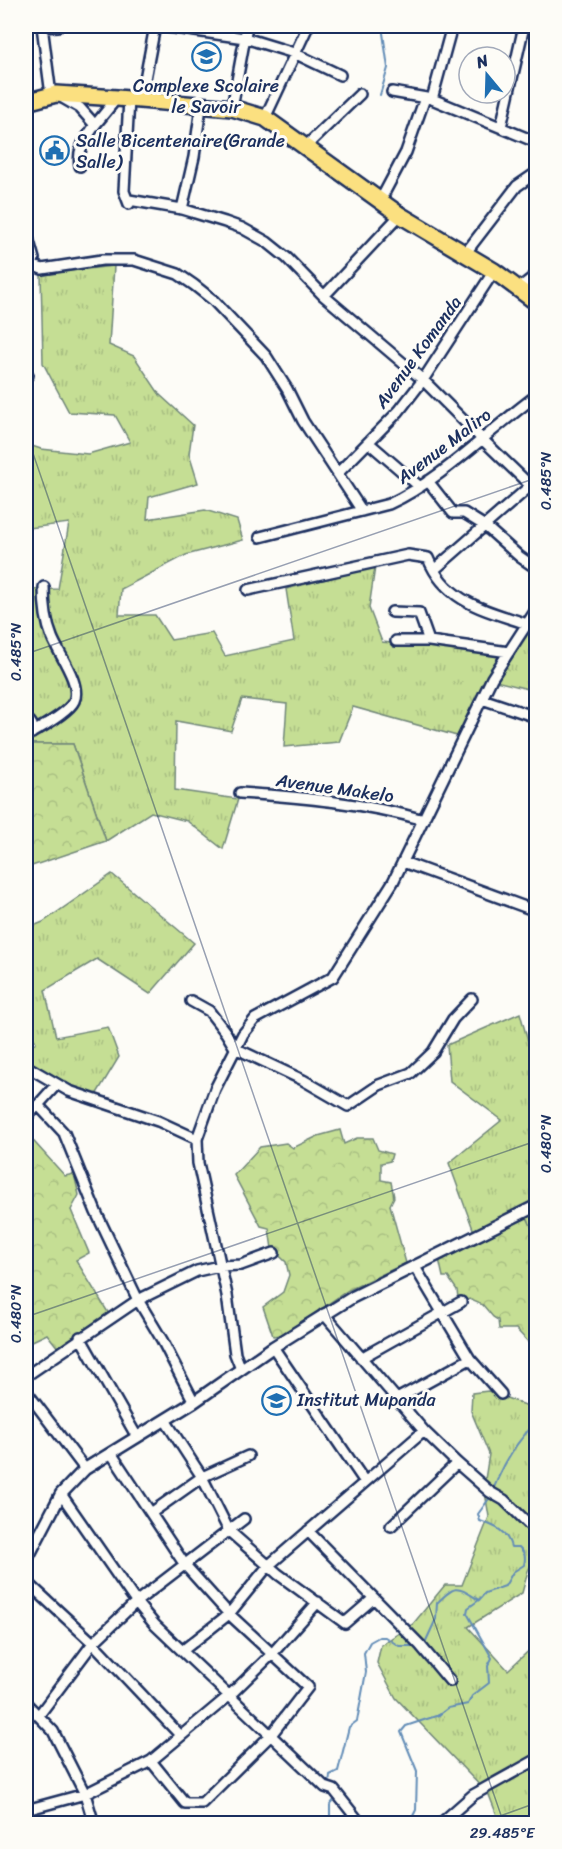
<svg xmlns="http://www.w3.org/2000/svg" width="562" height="1849" viewBox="0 0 562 1849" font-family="Sriracha,sans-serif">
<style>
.grass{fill:url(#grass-tufts);stroke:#708679;stroke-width:1.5}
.forest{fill:url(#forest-crowns);stroke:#708679;stroke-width:1.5}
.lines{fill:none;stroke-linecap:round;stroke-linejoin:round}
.stream{stroke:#638db7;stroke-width:2}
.minor-casing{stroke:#1b2f5e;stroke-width:14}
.tertiary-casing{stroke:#1b2f5e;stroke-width:15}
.trunk-casing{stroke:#1b2f5e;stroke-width:20}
.minor{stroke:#fdfcf7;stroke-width:9}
.tertiary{stroke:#fdfcf7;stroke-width:10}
.trunk{stroke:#fbe080;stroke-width:15}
.ticks{fill:none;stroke:#1b2f5e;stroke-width:1.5;stroke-opacity:0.45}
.labels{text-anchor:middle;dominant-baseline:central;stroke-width:6;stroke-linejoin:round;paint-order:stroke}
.poi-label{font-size:18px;fill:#1b2f5e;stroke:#fdfcf7;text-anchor:start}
.street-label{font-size:18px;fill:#1b2f5e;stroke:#fdfcf7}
.neatline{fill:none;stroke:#1b2f5e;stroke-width:2}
.ticks-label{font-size:15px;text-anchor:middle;fill:#1b2f5e}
</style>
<defs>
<pattern id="grass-tufts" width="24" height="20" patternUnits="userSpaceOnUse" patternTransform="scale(1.5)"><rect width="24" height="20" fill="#c5de94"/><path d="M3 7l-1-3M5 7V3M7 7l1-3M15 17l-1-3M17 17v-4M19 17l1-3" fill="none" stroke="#a9bf82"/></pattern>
<pattern id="forest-crowns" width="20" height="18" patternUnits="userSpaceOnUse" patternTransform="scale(1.5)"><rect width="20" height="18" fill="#c5de94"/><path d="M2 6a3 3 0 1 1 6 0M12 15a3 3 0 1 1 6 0" fill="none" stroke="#a9bf82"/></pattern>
</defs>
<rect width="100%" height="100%" fill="#fdfcf7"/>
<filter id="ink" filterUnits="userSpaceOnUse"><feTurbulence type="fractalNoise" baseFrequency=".0167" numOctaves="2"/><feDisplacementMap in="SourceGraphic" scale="12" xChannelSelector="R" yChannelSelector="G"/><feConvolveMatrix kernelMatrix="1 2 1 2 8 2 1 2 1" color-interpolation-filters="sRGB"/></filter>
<g filter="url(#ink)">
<path class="grass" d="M 114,266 L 109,345 L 134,356 L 160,395 L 193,425 L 189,454 L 198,483 L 149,497 L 147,519 L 205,510 L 237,520 L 243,540 L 186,555 L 121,589 L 119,615 L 155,615 L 171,640 L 212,633 L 225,656 L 294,641 L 286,589 L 375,567 L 369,608 L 382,642 L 512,656 L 534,622 L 536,622 L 536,691 L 488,679 L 457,736 L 353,707 L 339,742 L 284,747 L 287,704 L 242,699 L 231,731 L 176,721 L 175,790 L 238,799 L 223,849 L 187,821 L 151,812 L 106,841 L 73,744 L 26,744 L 26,590 L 58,589 L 69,523 L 29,528 L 26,525 L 26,444 L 41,449 L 88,454 L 130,442 L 115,415 L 69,412 L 43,363 L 41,274 Z
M 112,874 L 194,943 L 150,994 L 97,959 L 45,990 L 56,1037 L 108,1027 L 119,1057 L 96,1095 L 59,1081 L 26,1061 L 26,1049 L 36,1042 L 26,1025 L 26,929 L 43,922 Z
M 520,1013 L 536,1070 L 536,1237 L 525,1215 L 477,1240 L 449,1163 L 502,1120 L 450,1081 L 447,1045 Z
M 488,1391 L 536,1409 L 536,1554 L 528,1571 L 522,1593 L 468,1627 L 508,1670 L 536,1644 L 536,1823 L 500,1823 L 489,1795 L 396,1698 L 377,1663 L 381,1645 L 413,1624 L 445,1585 L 462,1585 L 489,1517 L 484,1486 L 489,1454 L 471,1411 L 472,1393 Z"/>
<path class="forest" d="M 26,744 L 73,744 L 106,841 L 26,868 Z
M 340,1130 L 344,1144 L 357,1138 L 373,1138 L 378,1150 L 392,1154 L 390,1161 L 381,1163 L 381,1180 L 391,1182 L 394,1197 L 390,1205 L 406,1263 L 347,1291 L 283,1335 L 273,1336 L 263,1307 L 283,1292 L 289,1275 L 286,1262 L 272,1249 L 269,1228 L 261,1226 L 234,1175 L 260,1147 L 286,1143 L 293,1148 L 318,1136 Z
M 26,1133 L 65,1176 L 74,1174 L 79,1195 L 71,1210 L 89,1253 L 76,1260 L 109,1314 L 58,1348 L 47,1334 L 26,1344 Z
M 526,1215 L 536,1237 L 536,1344 L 531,1345 L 516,1329 L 499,1329 L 498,1320 L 493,1317 L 483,1305 L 469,1299 L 459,1306 L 457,1290 L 448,1277 L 443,1277 L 439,1259 Z"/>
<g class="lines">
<path class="stream" d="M 380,95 L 388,68 L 382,26
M 493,1490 C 502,1467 517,1440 536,1423
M 424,1645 L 436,1619 L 437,1603 C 456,1584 456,1586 479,1600 L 485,1593 L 505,1586 L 513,1572 L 524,1565 C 526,1557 525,1553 519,1547 L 511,1547 C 507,1531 495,1526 480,1521 L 478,1514 L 491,1496
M 329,1786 L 330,1775 L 338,1771 L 349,1727 L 357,1721 L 366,1672 L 364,1653 L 370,1642 L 379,1637 L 385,1637 L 399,1646 L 416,1646
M 330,1824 L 330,1805 L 334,1800 L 335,1795
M 409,1824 L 416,1810 L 417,1771 L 401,1732 L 406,1726 L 439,1715 L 448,1708 L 468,1704 L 472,1696 L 489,1683 L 488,1666 L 492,1658 L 467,1613 L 468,1608 L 479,1600"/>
<defs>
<path id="minor" d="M 42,26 L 51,95
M 160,26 L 245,38 L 294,53 L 340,75
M 42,27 L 58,26
M 392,92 L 432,99 L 536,142
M 61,97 L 80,108 L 95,125 C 85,140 77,148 80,166
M 129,99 L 124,191 L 129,204 L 129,200 L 182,209 L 225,222 L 242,228 L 267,242 L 287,258 L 324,296 L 423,380 L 482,439 L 536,491
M 432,99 L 452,26
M 141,100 L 155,26
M 232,108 L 247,26
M 265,118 L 308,26
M 95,125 L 117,98
M 501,127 L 524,26
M 305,147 L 360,94
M 380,201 L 406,152 L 425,98
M 182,209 L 194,157 L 201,107
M 26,231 L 34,259 L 32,265
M 464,255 L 517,186 L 536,173
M 26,266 L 32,265 L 42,269 L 102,260 L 134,260 L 178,274 L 194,285 L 213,300 L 266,356 L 287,389 L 303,421 L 362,511
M 518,289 L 536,275
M 324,296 L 400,215
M 26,375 L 28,375
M 369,443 L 420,487
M 338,473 L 399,411 L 423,380 L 494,271
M 428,481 L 453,513 L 464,513 L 485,526 L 520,557 L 536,568
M 260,537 L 389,504 C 443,479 488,431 536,396
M 434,570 L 536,481
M 248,590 L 408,555 L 428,558 C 446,603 486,610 527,624
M 392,612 L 419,613 L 429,641
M 396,641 L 429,641 L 509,652
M 482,699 L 536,717
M 26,723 L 30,722 L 32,725 L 32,733
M 26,736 C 37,730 69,712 74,701 C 82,684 58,653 52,637 C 45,620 44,604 44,587
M 240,793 C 302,797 365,803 424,820
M 403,862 L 536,911
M 191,1001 L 209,1011 L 226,1033 L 235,1048 L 303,1080 L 348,1106 L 379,1085 L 411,1073 L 433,1052 L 453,1019 L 472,999
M 26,1066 L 69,1091 L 158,1121 L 197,1139
M 56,1085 L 38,1105 L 64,1133 L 96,1212 L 138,1300 L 162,1340 L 194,1402
M 26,1118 L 38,1105
M 415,1267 L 470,1359 L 501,1394
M 324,1314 L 424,1431 L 457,1463 L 490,1492 L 504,1500 L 536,1531
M 80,1337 L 137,1437
M 273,1347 L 365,1482
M 361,1358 L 461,1302
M 241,1369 L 235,1354 L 227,1295 L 198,1163 L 197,1139 L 215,1089 L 243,1034 L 255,1019 L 333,977 L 393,882 L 492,678 L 536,610
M 26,1376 L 138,1300 L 197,1271 L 219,1266 L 241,1265 L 274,1253
M 26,1391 L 85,1469
M 397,1399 L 470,1359
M 165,1420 L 202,1477 L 229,1531 L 278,1574 L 345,1623 L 374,1598
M 111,1453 L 185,1565 L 229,1614 L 308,1687 L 271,1735 L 202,1803 L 185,1803 L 151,1761
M 61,1494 L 136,1602 L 155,1625 L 325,1787 L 334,1790 L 361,1824
M 151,1513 L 202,1477 L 248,1456
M 391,1526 L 457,1463
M 308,1531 L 420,1645 L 450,1681
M 26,1581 L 93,1643 L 181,1736
M 182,1651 L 229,1614 L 268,1566 L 424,1431
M 26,1703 L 53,1731 L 85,1794 L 94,1824
M 39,1715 L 93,1643 L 136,1602 L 244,1519
M 26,1810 L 85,1794 L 151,1761 L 230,1695 L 271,1655 L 318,1602
M 26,1821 L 26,1824
M 440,1824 L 473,1795 L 536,1760"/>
<path id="tertiary" d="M 26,1561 L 61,1494 L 85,1469 L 194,1402 L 273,1347 L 353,1297 L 536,1206"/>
<path id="trunk" d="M 26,102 L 56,94 L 117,98 L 232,108 L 265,118 L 400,215 L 494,271 L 536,302"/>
</defs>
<use href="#minor" class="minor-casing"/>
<use href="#tertiary" class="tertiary-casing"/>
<use href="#trunk" class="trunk-casing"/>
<use href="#minor" class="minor"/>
<use href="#tertiary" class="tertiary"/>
<use href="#trunk" class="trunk"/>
</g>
</g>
<path class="ticks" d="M 26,433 L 504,1824M 26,654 L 536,478M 26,1317 L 536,1141M 478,1824 L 536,1803"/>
<defs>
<symbol id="school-ring" viewBox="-11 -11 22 22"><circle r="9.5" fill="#fdfcf7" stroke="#1f6fb2" stroke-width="1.5"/><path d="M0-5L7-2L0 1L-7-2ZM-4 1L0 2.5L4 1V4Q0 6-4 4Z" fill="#1f6fb2"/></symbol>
<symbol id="civic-ring" viewBox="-11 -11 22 22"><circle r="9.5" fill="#fdfcf7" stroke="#1f6fb2" stroke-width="1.5"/><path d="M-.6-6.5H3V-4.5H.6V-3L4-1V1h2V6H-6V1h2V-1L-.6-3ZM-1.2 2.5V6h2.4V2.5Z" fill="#1f6fb2"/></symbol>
</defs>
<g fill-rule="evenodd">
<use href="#school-ring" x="190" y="40" width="33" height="33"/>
<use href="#civic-ring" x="38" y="134" width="33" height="33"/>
<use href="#school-ring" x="260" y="1384" width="33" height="33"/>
</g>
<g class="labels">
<g class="poi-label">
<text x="206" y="86" text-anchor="middle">Complexe Scolaire<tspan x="206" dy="21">le Savoir</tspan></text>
<text x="76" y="141">Salle Bicentenaire(Grande<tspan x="76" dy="21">Salle)</tspan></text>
<text x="297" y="1400">Institut Mupanda</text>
</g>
<g class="street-label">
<text transform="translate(418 352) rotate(-54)">Avenue Komanda</text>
<text transform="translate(444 446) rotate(-37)">Avenue Maliro</text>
<text transform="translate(335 788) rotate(8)">Avenue Makelo</text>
</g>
</g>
<rect width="562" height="1849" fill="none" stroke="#fdfcf7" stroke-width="66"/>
<g transform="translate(487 75) rotate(341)"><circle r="28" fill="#fdfcf7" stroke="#a3aaba" stroke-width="1.5"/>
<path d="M0-4.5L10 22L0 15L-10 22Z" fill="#1f6fb2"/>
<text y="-9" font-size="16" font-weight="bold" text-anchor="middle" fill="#1b2f5e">N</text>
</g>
<rect x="33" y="33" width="496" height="1783" class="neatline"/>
<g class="ticks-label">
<text transform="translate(546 481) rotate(-90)" y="5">0.485°N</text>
<text transform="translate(16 652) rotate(-90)" y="5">0.485°N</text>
<text transform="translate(546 1144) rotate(-90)" y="5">0.480°N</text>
<text transform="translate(16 1314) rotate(-90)" y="5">0.480°N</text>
<text x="502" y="1838">29.485°E</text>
</g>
</svg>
